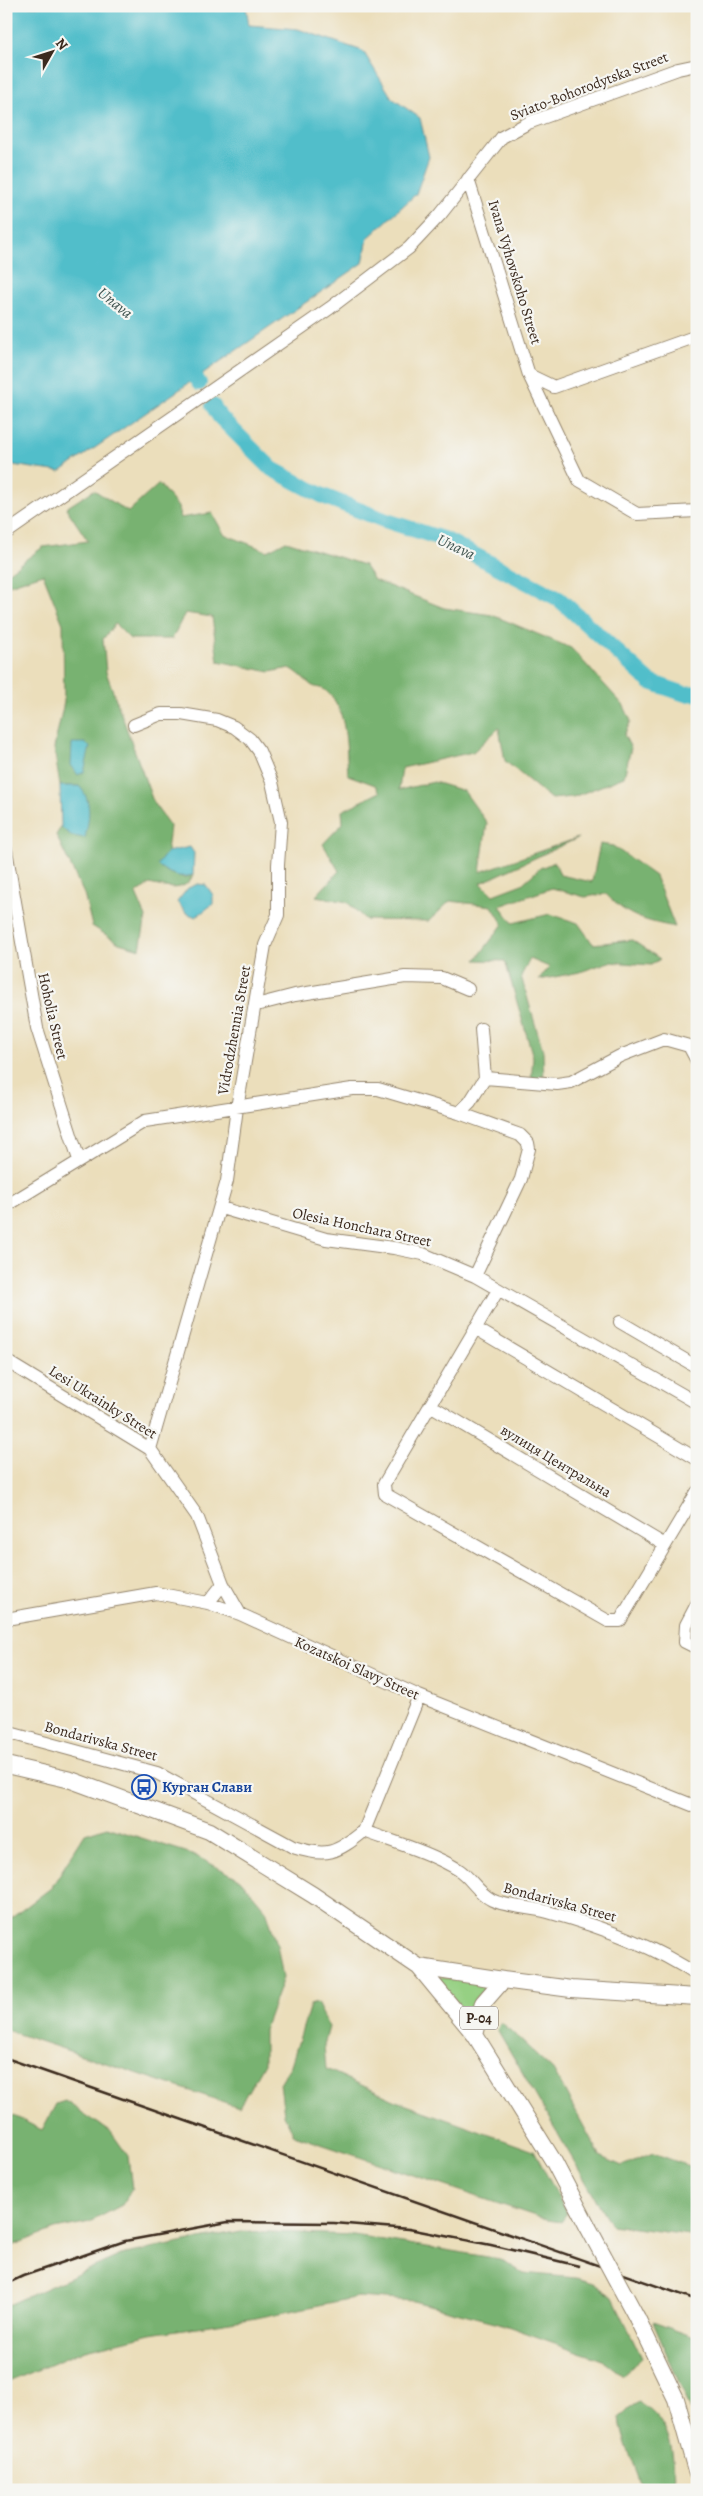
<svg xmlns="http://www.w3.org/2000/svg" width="703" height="2496" viewBox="0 0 703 2496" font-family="Alegreya,serif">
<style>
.green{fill:#96d083;stroke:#687d50}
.forest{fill:#78b271;stroke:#5a6e48}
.water{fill:#51beca;stroke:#467474}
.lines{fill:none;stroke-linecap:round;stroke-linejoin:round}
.river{stroke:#51beca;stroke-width:16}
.minor-casing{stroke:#93846c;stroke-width:14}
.major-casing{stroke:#93846c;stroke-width:18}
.minor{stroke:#fff;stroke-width:12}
.major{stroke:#fff;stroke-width:16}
.rail{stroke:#3b2a1e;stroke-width:2.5}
.major-bridge-casing{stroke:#93846c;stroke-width:18;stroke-linecap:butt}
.major-bridge{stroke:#fff;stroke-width:16}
.labels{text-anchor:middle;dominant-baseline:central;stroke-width:4.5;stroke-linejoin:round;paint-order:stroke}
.shield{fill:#f6f6f2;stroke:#73675e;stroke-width:1}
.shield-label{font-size:14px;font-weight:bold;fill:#3b2a1e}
.street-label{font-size:15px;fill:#3b2a1e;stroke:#f6f6f2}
.transit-label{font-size:15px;font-weight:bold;fill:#164399;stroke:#f6f6f2;text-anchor:start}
.water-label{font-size:16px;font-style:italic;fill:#425652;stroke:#f6f6f2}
</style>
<rect width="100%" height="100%" fill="#f6f6f2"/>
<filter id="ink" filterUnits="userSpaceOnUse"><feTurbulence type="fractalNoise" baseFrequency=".02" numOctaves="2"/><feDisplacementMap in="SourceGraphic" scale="10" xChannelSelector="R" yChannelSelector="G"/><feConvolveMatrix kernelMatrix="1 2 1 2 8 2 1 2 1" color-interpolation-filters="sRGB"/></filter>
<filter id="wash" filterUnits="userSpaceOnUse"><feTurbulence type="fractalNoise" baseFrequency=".0096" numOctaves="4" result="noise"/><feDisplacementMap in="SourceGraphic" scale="20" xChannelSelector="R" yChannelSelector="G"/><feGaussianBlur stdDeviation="1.12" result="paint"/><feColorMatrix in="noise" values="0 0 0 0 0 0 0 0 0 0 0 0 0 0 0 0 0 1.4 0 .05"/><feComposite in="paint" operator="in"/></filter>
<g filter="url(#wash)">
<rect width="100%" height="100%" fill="#ebdebb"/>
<path class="green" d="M 433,1977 L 491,1982 L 475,1998 L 469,2015 Z"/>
<path class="forest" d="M 159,484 L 178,507 L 180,518 L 212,513 L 224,534 L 267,551 L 286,541 L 364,565 L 374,580 L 444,608 L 492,615 L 571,648 L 624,706 L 631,721 L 624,735 L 631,748 L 624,777 L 573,797 L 551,799 L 505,761 L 499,728 L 473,752 L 402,768 L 399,790 L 434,782 L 464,791 L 487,823 L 480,872 L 578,838 L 481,883 L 493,895 L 522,884 L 540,868 L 555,862 L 560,875 L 592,882 L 600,844 L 613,846 L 655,876 L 675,927 C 645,921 627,917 606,894 L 585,897 L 552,888 L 500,906 L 513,923 L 550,914 L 578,923 L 593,944 L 632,940 L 660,959 L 651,965 L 609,962 L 580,972 L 539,980 L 549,967 L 530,959 L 521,976 L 543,1051 L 544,1083 L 531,1082 L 533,1057 L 505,961 L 476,960 L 503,924 L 492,906 L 450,901 L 429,921 L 366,920 L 347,902 L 316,896 L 339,871 L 323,844 L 343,823 L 342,811 L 380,792 L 375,785 L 348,775 C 346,749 348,707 325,690 C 321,687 315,688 311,685 C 303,678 299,673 290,668 L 270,672 L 218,661 L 212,617 L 185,613 L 172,639 L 130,639 L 115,624 L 103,639 L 106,672 L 154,804 L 170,826 L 167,852 L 158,865 L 184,878 L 193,875 C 185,894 165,887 149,884 L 136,894 L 146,917 L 140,949 L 119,943 L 92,926 L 84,894 L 56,835 L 61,827 L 72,836 L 79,786 L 60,786 L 54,748 L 64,702 L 63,624 L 43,574 L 6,586 L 6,574 L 43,547 L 88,541 L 66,508 L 94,490 L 128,512 Z
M 107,1827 L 192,1854 L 240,1879 L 266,1910 L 277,1944 L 283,1978 L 264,2030 L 264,2063 L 239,2107 L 6,2030 L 6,1922 L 51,1888 L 85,1834 Z
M 317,2003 L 329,2027 L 324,2045 L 326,2069 L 401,2103 L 534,2151 L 567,2213 L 561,2221 L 541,2218 L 294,2135 L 284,2115 L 280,2083 L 291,2065 L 310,2005 Z
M 501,2022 L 553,2070 L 600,2156 L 622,2166 L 653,2153 L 697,2169 L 697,2236 L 611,2225 L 497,2029 Z
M 65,2101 L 111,2132 L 128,2156 L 132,2189 L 122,2205 L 90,2222 L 55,2229 L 6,2248 L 6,2112 L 42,2130 L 56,2104 Z
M 240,2231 L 354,2235 L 500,2259 L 523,2273 L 576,2278 L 593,2283 L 613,2297 L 642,2358 L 623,2375 L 605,2361 L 499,2323 L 413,2301 L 358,2297 L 256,2318 L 151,2334 L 85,2350 L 6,2383 L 6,2306 L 121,2255 Z
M 653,2322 L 697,2338 L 697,2413 L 691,2410 Z
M 639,2402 C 671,2421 676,2455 673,2490 L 643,2490 C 636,2467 621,2439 620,2417 L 629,2408 Z"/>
<path class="water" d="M 6,6 L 246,6 L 249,25 L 298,29 L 363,51 L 392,98 L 420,118 L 429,157 L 416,194 L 368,238 L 363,263 L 60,472 L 6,464 Z
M 72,743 L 85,743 L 90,747 L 84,772 L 78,775 L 71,765 Z
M 60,786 L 79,786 C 93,801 89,819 85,838 L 72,836 L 61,827 Z
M 190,847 L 194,853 L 193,875 C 179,879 169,874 157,865 L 167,852 Z
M 198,884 L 206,885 L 213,895 L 213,904 L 196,917 L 186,913 L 177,902 L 188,888 Z"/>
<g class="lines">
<path class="river" d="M 184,360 L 199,383
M 213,406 L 219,416 L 272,469 L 323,496 L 384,520 L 446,540 L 559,599 L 650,682 L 685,694 L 697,693"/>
</g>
</g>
<g filter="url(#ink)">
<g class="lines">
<defs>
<path id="minor" d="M 468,179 L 529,375 L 554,387 L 697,336
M 529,375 L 579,480 L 637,514 L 697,511
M 6,533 L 330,308 L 409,248 L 440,215 L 502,137 L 528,123 L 678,69 L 697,65
M 134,725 L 161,714 L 181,714 L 217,720 L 234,727 L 250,739 L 259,751 L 272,782 L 281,822 L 278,865 L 278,915 L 265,945 L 237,1108 L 227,1181 L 150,1449
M 6,850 L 37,1028 L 79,1160
M 256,1005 L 295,995 L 405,977 L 442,978 L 468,989
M 485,1078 L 557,1084 L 571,1082 L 620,1056 L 664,1039 L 689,1046 L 697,1061
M 459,1113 L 470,1102 L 485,1078 L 481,1029
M 6,1206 L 145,1121 L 352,1089 L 378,1089 L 459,1113 L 520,1135 L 528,1143 L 529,1149 L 521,1179 L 475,1276
M 221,1208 L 326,1239 L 394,1248 L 423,1254 L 475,1276 L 697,1403
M 498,1290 L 384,1484 L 385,1494 L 608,1621 L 620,1621 L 697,1492
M 620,1322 L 697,1367
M 475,1328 L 697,1459
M 6,1361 L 150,1449 L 197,1516 L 223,1584 L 240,1614
M 430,1405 L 665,1545
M 208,1603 L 223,1584
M 697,1604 L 686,1625 L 685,1642 L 697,1648
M 6,1619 L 156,1593 L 208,1603 L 240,1614 L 419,1696 L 697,1807
M 6,1732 L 157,1773 L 293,1847 C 327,1858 337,1853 364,1831 C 394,1842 432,1853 459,1870 C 471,1878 478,1893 492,1900 C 506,1907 531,1907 548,1912 C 599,1926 653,1945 697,1975
M 364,1831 L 419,1696"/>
<path id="major" d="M 6,1765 L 71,1780 L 209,1831 L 313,1895 L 419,1967 L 475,2035
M 419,1967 L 503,1980
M 588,2227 L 554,2162 L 475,2035 L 483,2003 L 503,1980 L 571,1989 L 697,1997
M 637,2318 L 676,2399 L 697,2474"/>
</defs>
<use href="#minor" class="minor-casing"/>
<use href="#major" class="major-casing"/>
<use href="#minor" class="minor"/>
<use href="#major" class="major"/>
<path class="rail" d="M 6,2058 L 697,2300
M 6,2284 L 23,2276 L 125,2241 L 228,2222 L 334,2223 L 409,2229 L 491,2245 L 579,2266"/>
<defs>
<path id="major-bridge" d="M 588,2227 L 637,2318"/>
</defs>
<use href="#major-bridge" class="major-bridge-casing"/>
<use href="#major-bridge" class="major-bridge"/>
</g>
</g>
<defs>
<symbol id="bus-ring" viewBox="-11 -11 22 22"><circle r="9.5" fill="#f6f6f2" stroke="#1a4fb4" stroke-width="1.5"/><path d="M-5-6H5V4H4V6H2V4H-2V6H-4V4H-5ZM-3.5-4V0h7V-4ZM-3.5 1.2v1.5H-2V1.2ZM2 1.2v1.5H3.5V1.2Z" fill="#1a4fb4"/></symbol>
</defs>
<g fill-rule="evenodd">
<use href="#bus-ring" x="130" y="1773" width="28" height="28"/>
</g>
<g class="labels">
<rect class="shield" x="460" y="2006.5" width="38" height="23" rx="4"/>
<g class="shield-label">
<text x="479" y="2018">Р-04</text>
</g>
<g class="street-label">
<text transform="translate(589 86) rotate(-21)">Sviato-Bohorodytska Street</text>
<text transform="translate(515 272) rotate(73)">Ivana Vyhovskoho Street</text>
<text transform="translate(53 1016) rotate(77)">Hoholia Street</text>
<text transform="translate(234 1030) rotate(-80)">Vidrodzhennia Street</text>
<text transform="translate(362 1227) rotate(12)">Olesia Honchara Street</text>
<text transform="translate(103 1402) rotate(32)">Lesi Ukrainky Street</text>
<text transform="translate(556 1461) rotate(31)">вулиця Центральна</text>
<text transform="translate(357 1668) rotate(24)">Kozatskoi Slavy Street</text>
<text transform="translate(101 1741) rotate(15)">Bondarivska Street</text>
<text transform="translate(560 1902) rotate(15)">Bondarivska Street</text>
</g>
<g class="transit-label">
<text x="162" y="1787">Курган Слави</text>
</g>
<g class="water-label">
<text transform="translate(115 303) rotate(39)">Unava</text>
<text transform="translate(456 547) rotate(25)">Unava</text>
</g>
</g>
<rect width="703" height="2496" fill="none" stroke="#f6f6f2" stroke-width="25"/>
<g transform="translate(52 52) rotate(51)" stroke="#f6f6f2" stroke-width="4" paint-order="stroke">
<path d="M0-4L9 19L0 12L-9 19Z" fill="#3b2a1e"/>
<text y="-8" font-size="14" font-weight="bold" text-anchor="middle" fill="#3b2a1e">N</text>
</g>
</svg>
